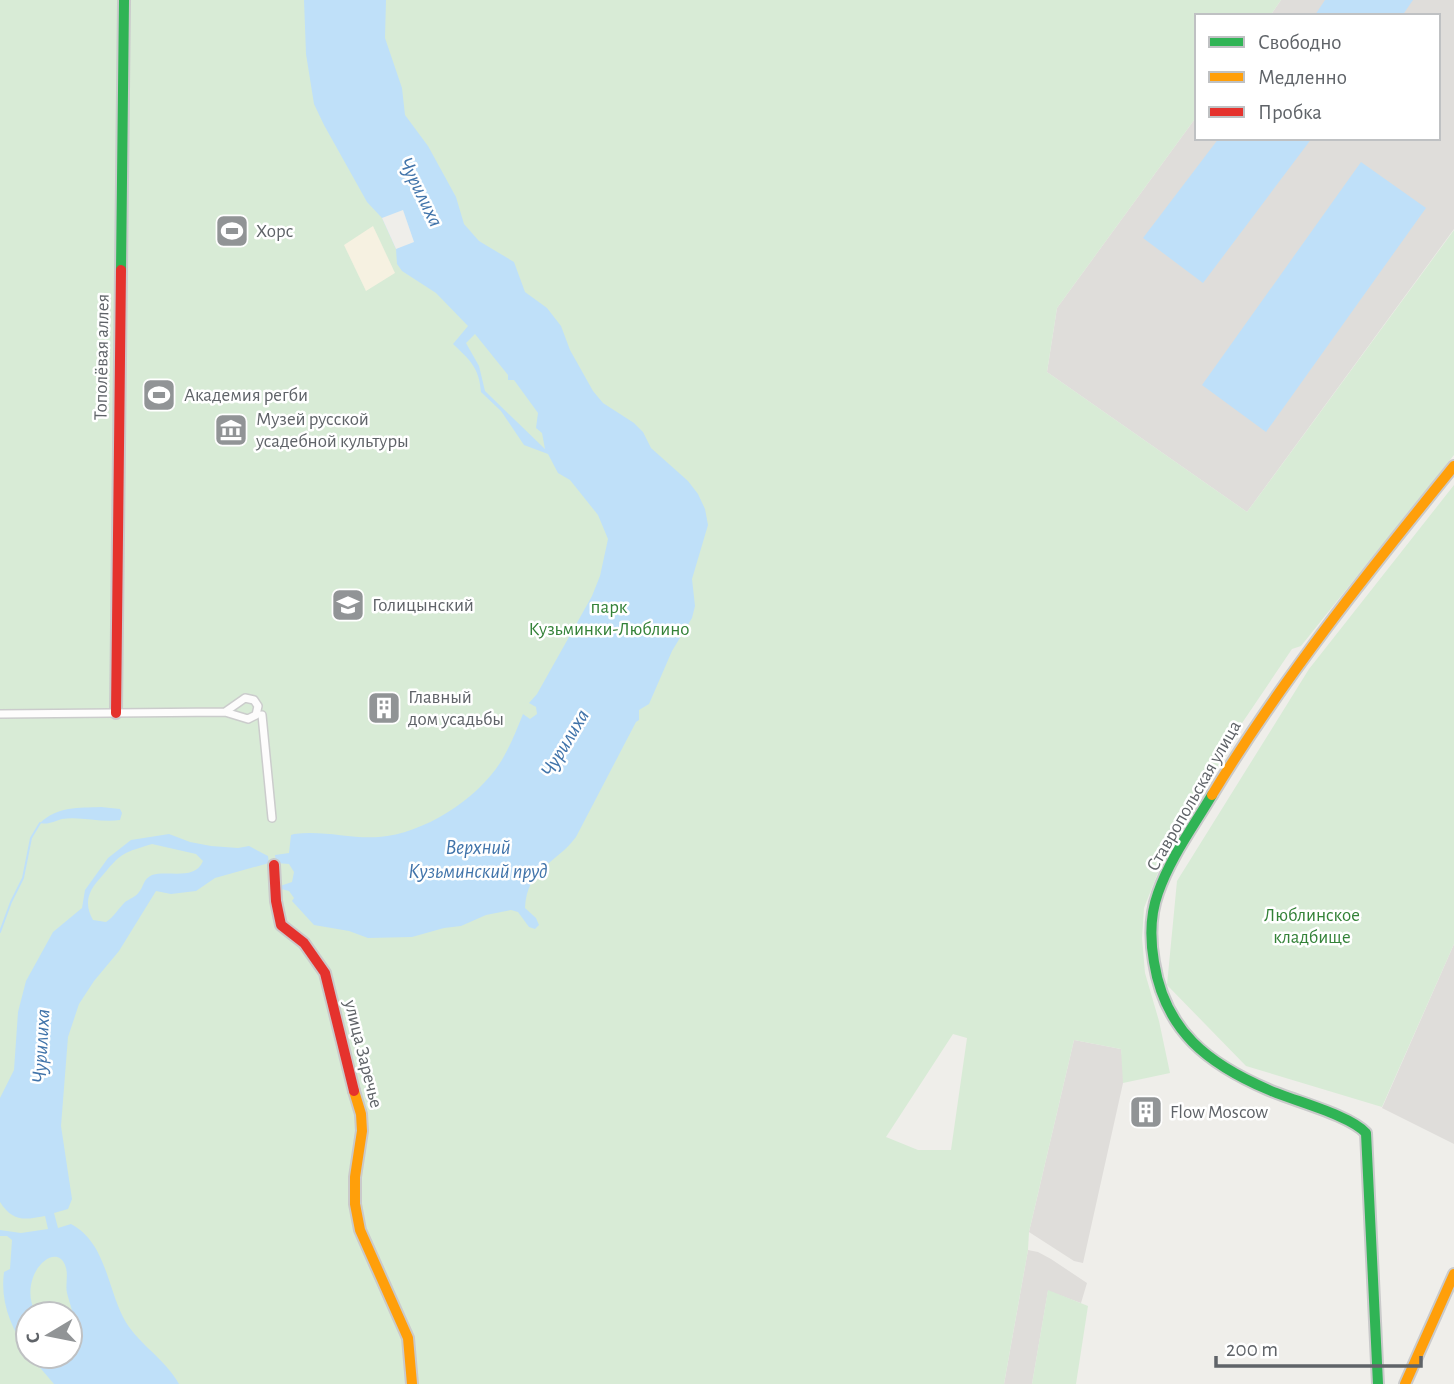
<svg xmlns="http://www.w3.org/2000/svg" width="1454" height="1384" viewBox="0 0 1454 1384" font-family="'Alegreya Sans',sans-serif">
<style>
.industrial{fill:#dfddda}
.green{fill:#d8ebd6;fill-rule:evenodd}
.sand{fill:#f6f1e1}
.water{fill:#bfe0f9;fill-rule:evenodd}
.pier{fill:#efeeea}
.lines{fill:none;stroke-linecap:round;stroke-linejoin:round}
.stream{stroke:#bfe0f9;stroke-width:2}
.street-casing{stroke:#cbcccc;stroke-width:10}
.fast-casing{stroke:#cacacb;stroke-width:14}
.slow-casing{stroke:#cacacb;stroke-width:14}
.jam-casing{stroke:#cacacb;stroke-width:14}
.street{stroke:#fdfcfc;stroke-width:7}
.fast{stroke:#30b455;stroke-width:10}
.slow{stroke:#ff9f0a;stroke-width:10}
.jam{stroke:#e5322d;stroke-width:10}
.labels{text-anchor:middle;dominant-baseline:central;stroke-width:5;stroke-linejoin:round;paint-order:stroke}
.poi-label{font-size:19px;fill:#5f6368;stroke:#fff;text-anchor:start}
.street-label{font-size:19px;fill:#5f6368;stroke:#fff}
.park-label{font-size:19px;fill:#348238;stroke:#fff}
.water-label{font-size:21px;font-style:italic;fill:#4174aa;stroke:#fff}
</style>
<rect width="100%" height="100%" fill="#efeeea"/>
<path class="industrial" d="M 1281,0 L 1454,0 L 1454,229 L 1247,512 L 1047,372 L 1057,308 L 1197,116 L 1197,138 L 1438,138 L 1438,16 L 1270,16 Z
M 1454,944 L 1454,1144 L 1382,1108 Z
M 1074,1040 L 1121,1049 L 1124,1069 L 1123,1083 L 1083,1263 L 1074,1261 L 1029,1232 Z
M 1028,1250 L 1038,1252 L 1051,1259 L 1087,1283 L 1081,1303 L 1048,1291 L 1032,1384 L 1004,1384 Z"/>
<path class="green" d="M 0,0 L 1281,0 L 1270,16 L 1197,16 L 1197,116 L 1057,308 L 1047,372 L 1247,512 L 1454,230 L 1454,455 L 1301,646 L 1292,649 L 1238,729 L 1237,737 L 1161,865 L 1144,908 L 1142,938 L 1145,973 L 1159,1021 L 1170,1073 L 1123,1083 L 1121,1049 L 1074,1040 L 1029,1232 L 1028,1250 L 1004,1384 L 0,1384 ZM 953,1034 L 967,1038 L 951,1150 L 918,1150 L 886,1137 ZM 28,1314 L 70,1314 L 70,1356 L 28,1356 Z
M 1454,485 L 1454,944 L 1382,1107 L 1246,1066 L 1167,985 L 1177,881 L 1309,669 Z
M 1048,1290 L 1088,1306 L 1076,1384 L 1032,1384 Z"/>
<path class="sand" d="M 373,226 L 395,273 L 366,291 L 344,245 Z"/>
<path class="water" d="M 304,0 L 386,0 L 385,38 L 402,88 L 405,115 L 428,146 L 456,197 L 464,224 L 479,241 L 514,262 L 525,292 L 547,308 L 561,326 L 570,350 L 593,391 L 603,403 L 634,423 L 643,432 L 651,448 L 688,481 L 698,494 L 705,509 L 708,525 L 692,579 L 695,606 L 692,618 L 672,651 L 649,704 L 639,710 L 639,720 L 636,722 L 576,837 C 556,864 527,868 525,908 L 536,918 L 539,925 L 535,929 L 529,927 L 518,912 L 511,910 L 486,915 L 461,926 L 444,928 L 412,937 L 368,938 L 349,931 L 314,925 L 292,901 L 294,898 L 289,891 L 281,889 L 280,886 L 292,882 L 294,872 L 289,864 L 276,863 L 275,855 L 289,853 L 291,835 L 294,834 C 324,830 350,839 379,837 C 424,834 481,797 503,758 C 511,744 517,729 523,714 L 530,719 L 537,714 L 536,707 L 529,703 L 537,694 L 592,596 L 600,576 L 608,539 L 598,515 L 570,480 L 558,473 L 548,454 L 524,445 L 501,411 L 481,392 C 479,368 471,361 453,344 L 468,326 L 436,293 L 402,271 L 397,264 L 396,249 L 382,218 L 367,202 L 324,125 L 314,104 L 306,54 ZM 475,334 L 508,375 L 508,380 L 514,380 L 538,413 L 536,428 L 542,433 L 545,449 L 485,391 L 479,366 L 466,343 Z
M 1325,0 L 1413,0 L 1402,16 L 1316,16 L 1315,15 Z
M 1219,138 L 1312,138 L 1203,283 L 1143,238 Z
M 1361,162 L 1426,208 L 1266,432 L 1202,385 Z
M 101,807 L 120,809 L 122,813 L 120,820 C 101,823 81,816 62,819 C 54,821 49,825 40,823 C 58,806 78,808 101,807 Z
M 169,834 L 190,842 L 211,846 L 238,848 L 249,846 L 268,856 L 269,863 L 215,878 L 196,891 L 171,894 L 156,891 L 119,951 L 94,981 L 79,1004 L 68,1037 L 61,1126 L 72,1199 L 68,1209 L 54,1213 L 58,1228 L 71,1224 C 105,1242 107,1285 123,1317 C 136,1343 165,1358 179,1384 L 54,1384 L 30,1356 L 70,1356 L 70,1328 L 74,1325 C 74,1313 70,1305 67,1293 C 65,1284 69,1274 65,1265 C 55,1240 16,1277 36,1314 L 28,1314 L 28,1353 C 11,1328 0,1302 4,1272 L 10,1269 L 12,1240 L 7,1236 L 0,1236 L 0,1230 L 21,1233 L 48,1229 L 45,1216 C 24,1220 13,1222 0,1202 L 0,1098 L 14,1070 L 18,1012 L 26,981 L 53,932 L 82,908 L 85,890 L 108,858 L 131,840 ZM 152,844 L 196,854 L 203,861 C 195,881 168,870 152,875 C 143,879 144,886 139,892 C 136,897 129,899 125,902 C 118,909 114,917 106,922 L 93,920 C 83,902 89,890 102,876 C 110,867 115,859 126,853 C 134,849 143,847 152,844 Z"/>
<path class="pier" d="M 403,210 L 414,242 L 396,249 L 382,218 Z"/>
<g class="lines">
<path class="stream" d="M 0,932 L 11,902 L 23,878 L 31,838 L 40,823"/>
<defs>
<path id="street" d="M 0,714 L 225,712 L 248,719 L 256,715 L 258,706 L 254,700 L 245,698 L 225,712
M 262,715 L 272,818"/>
<path id="fast" d="M 121,270 L 124,0
M 1212,795 C 1193,827 1170,858 1158,893 C 1150,915 1150,939 1154,962 C 1165,1031 1208,1064 1269,1090 C 1294,1101 1350,1115 1366,1133 L 1378,1384"/>
<path id="slow" d="M 1212,795 C 1283,678 1368,572 1454,466
M 354,1091 L 361,1114 L 362,1131 L 355,1177 L 355,1204 L 360,1230 L 408,1338 L 412,1384
M 1405,1384 L 1454,1274"/>
<path id="jam" d="M 116,713 L 121,270
M 274,865 L 276,901 L 281,925 L 304,943 L 325,973 L 354,1091"/>
</defs>
<use href="#street" class="street-casing"/>
<use href="#fast" class="fast-casing"/>
<use href="#slow" class="slow-casing"/>
<use href="#jam" class="jam-casing"/>
<use href="#street" class="street"/>
<use href="#fast" class="fast"/>
<use href="#slow" class="slow"/>
<use href="#jam" class="jam"/>
</g>
<defs>
<symbol id="stadium-square" viewBox="-11 -11 22 22"><rect x="-9" y="-9" width="18" height="18" rx="4" fill="#919496" stroke="#fff"/><path d="M0-5a6.5 5 0 1 0 0 10a6.5 5 0 1 0 0-10ZM-3.5-1.8h7v3.6h-7Z" fill="#fff"/></symbol>
<symbol id="museum-square" viewBox="-11 -11 22 22"><rect x="-9" y="-9" width="18" height="18" rx="4" fill="#919496" stroke="#fff"/><path d="M0-6L6-3V-2H-6V-3ZM-5-1h2V3h-2ZM-1-1h2V3h-2ZM3-1h2V3H3ZM-6 4H6V6H-6Z" fill="#fff"/></symbol>
<symbol id="school-square" viewBox="-11 -11 22 22"><rect x="-9" y="-9" width="18" height="18" rx="4" fill="#919496" stroke="#fff"/><path d="M0-5L7-2L0 1L-7-2ZM-4 1L0 2.5L4 1V4Q0 6-4 4Z" fill="#fff"/></symbol>
<symbol id="building-square" viewBox="-11 -11 22 22"><rect x="-9" y="-9" width="18" height="18" rx="4" fill="#919496" stroke="#fff"/><path d="M-4-6H4V6H1V3H-1V6H-4ZM-2.5-4.3h1.7v1.8h-1.7ZM.8-4.3h1.7v1.8H.8ZM-2.5-1h1.7V.8h-1.7ZM.8-1h1.7V.8H.8Z" fill="#fff"/></symbol>
</defs>
<g fill-rule="evenodd">
<use href="#stadium-square" x="213" y="212" width="38" height="38"/>
<use href="#stadium-square" x="140" y="376" width="38" height="38"/>
<use href="#museum-square" x="212" y="411" width="38" height="38"/>
<use href="#school-square" x="329" y="586" width="38" height="38"/>
<use href="#building-square" x="365" y="689" width="38" height="38"/>
<use href="#building-square" x="1127" y="1093" width="38" height="38"/>
</g>
<g class="labels">
<g class="poi-label">
<text x="256" y="231">Хорс</text>
<text x="184" y="395">Академия регби</text>
<text x="256" y="419">Музей русской<tspan x="256" dy="22">усадебной культуры</tspan></text>
<text x="372" y="605">Голицынский</text>
<text x="408" y="697">Главный<tspan x="408" dy="22">дом усадьбы</tspan></text>
<text x="1170" y="1112">Flow Moscow</text>
</g>
<g class="street-label">
<text transform="translate(102 357) rotate(-89)">Тополёвая аллея</text>
<text transform="translate(1194 796) rotate(-60)">Ставропольская улица</text>
<text transform="translate(363 1054) rotate(76)">улица Заречье</text>
</g>
<g class="park-label">
<text x="609" y="607">парк<tspan x="609" dy="22">Кузьминки-Люблино</tspan></text>
<text x="1312" y="915">Люблинское<tspan x="1312" dy="22">кладбище</tspan></text>
</g>
<g class="water-label">
<text transform="translate(421 192) rotate(64)">Чурилиха</text>
<text transform="translate(565 743) rotate(-59)">Чурилиха</text>
<text x="478" y="847">Верхний<tspan x="478" dy="24">Кузьминский пруд</tspan></text>
<text transform="translate(41 1046) rotate(-87)">Чурилиха</text>
</g>
</g>
<rect x="1195" y="14" width="245" height="126" fill="#ffffff" stroke="#bfc1c3" stroke-width="2"/>
<rect x="1209" y="37" width="35" height="10" fill="#30b455" stroke="#bfc1c3" stroke-width="2"/>
<text x="1258" y="49" font-size="21" fill="#5f6368">Свободно</text>
<rect x="1209" y="72" width="35" height="10" fill="#ff9f0a" stroke="#bfc1c3" stroke-width="2"/>
<text x="1258" y="84" font-size="21" fill="#5f6368">Медленно</text>
<rect x="1209" y="107" width="35" height="10" fill="#e5322d" stroke="#bfc1c3" stroke-width="2"/>
<text x="1258" y="119" font-size="21" fill="#5f6368">Пробка</text>
<g transform="translate(49 1335) rotate(260)"><circle r="33" fill="#ffffff" stroke="#bfc1c3" stroke-width="2"/>
<path d="M0-5L12 26L0 18L-12 26Z" fill="#919496"/>
<text y="-10" font-size="19" font-weight="bold" text-anchor="middle" fill="#5f6368">С</text>
</g>
<path d="M1216 1356v10h205v-10" fill="none" stroke="#5f6368" stroke-width="3.5"/>
<text x="1226" y="1356" font-size="21" fill="#5f6368" stroke="#ffffff" stroke-width="5" paint-order="stroke">200 m</text>
</svg>
